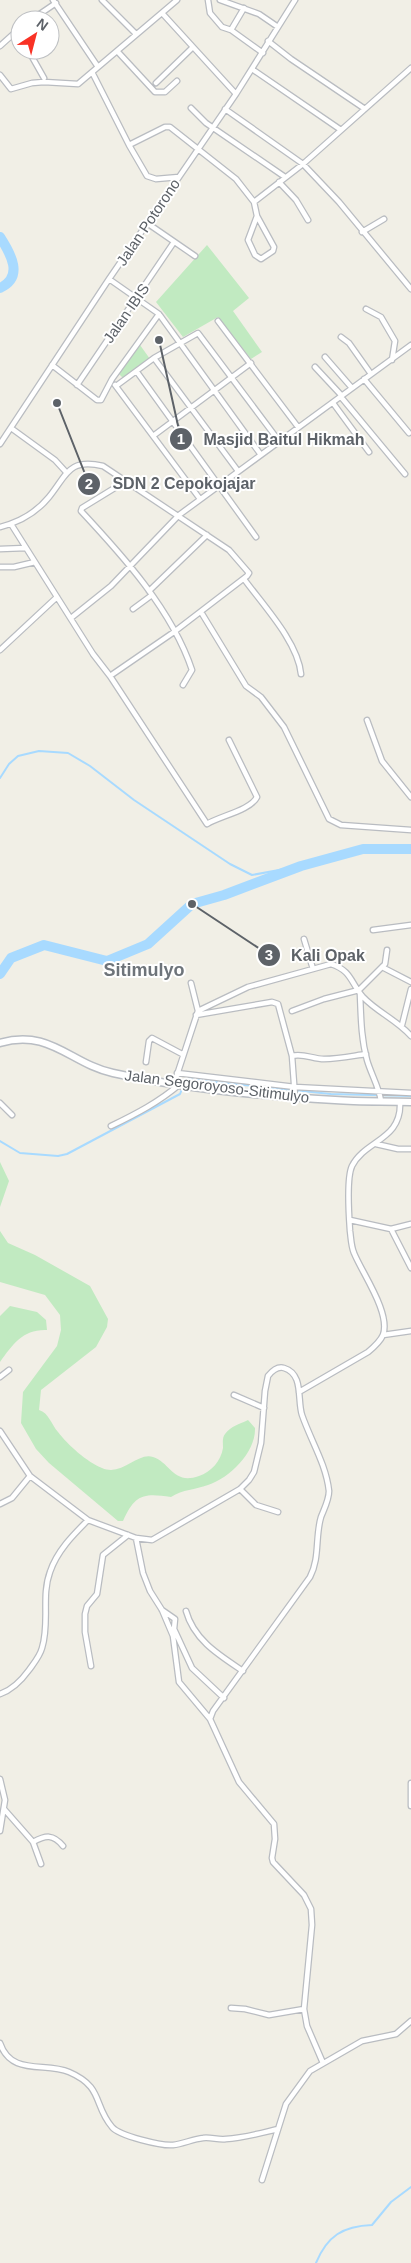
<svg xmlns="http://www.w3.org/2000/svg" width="411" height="2263" viewBox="0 0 411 2263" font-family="Helvetica,sans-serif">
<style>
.green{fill:#c1eac1}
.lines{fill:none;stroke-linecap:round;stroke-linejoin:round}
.stream{stroke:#a8daff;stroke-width:2}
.river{stroke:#a8daff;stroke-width:10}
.street-casing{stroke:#b9bcc1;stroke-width:7}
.secondary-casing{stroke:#b9bdc3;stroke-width:9}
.street{stroke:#fff;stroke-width:4.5}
.secondary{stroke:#fff;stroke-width:6}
.labels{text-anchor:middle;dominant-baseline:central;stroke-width:4;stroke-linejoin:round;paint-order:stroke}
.street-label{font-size:15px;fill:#5d6268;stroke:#fff}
.quarter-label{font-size:18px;font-weight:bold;fill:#6e747a;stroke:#fff}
.leader{fill:none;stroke:#5d6268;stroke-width:2}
.callout-dot{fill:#5d6268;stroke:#fff;stroke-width:2}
.mark-label{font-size:15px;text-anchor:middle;font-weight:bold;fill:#fff}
.callout-label{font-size:16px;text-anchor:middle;font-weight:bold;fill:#5d6268;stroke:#fff;stroke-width:4;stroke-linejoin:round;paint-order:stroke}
</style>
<rect width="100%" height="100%" fill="#f1efe6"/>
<path class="green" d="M 207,245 L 249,298 L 233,311 L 262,352 L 251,359 L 218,317 L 183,337 L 156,302 Z
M 140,345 L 150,359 L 123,378 L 118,373 Z
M 0,1162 L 9,1181 L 0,1207 Z
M 0,1231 L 8,1243 L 35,1255 L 90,1286 L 108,1319 L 107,1327 L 96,1347 L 41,1390 L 39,1410 C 49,1413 51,1424 58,1432 C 68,1445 87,1462 102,1468 C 122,1477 137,1452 153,1457 C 171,1463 173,1485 199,1476 C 211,1472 221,1461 223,1448 C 223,1443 222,1438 225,1434 C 231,1426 240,1424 248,1420 L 255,1428 C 256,1452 230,1478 208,1485 C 195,1490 183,1489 171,1497 C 144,1493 135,1494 123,1521 L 118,1521 L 49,1463 L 36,1449 L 21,1423 L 23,1392 L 57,1346 L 61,1330 L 60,1315 L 45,1295 L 0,1282 Z
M 10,1306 L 37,1312 L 46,1320 L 47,1330 C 23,1329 13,1344 0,1362 L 0,1316 Z"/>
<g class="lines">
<path class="stream" d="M 0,778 L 9,764 L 18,756 L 39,751 L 68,753 L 90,766 L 134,800 L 230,864 L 252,875 L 301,866
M 0,1141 L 20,1153 L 58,1156 L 67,1154 L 180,1094 L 186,1079 L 331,1094 L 411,1096
M 316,2263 C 327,2236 343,2226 372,2225 L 391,2202 L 411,2187"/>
<path class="river" d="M 0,237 C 11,254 24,277 0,288
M 0,974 L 11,958 L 44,945 L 107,961 L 148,944 L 192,904 L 224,895 L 301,866 L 363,849 L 411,849"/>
<defs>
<path id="street" d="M 53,0 L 98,67
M 102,0 L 136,34
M 208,0 L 210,13 L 222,27 L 231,30 L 263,53
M 220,0 L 259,14 L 278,27
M 162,13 L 236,94
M 31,20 L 56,3
M 231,30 L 244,8
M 268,41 L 291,59 L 365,109
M 50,43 L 51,43
M 0,46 L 20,28
M 36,50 L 31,55 L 44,78
M 118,52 L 155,92 L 165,92 L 177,81
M 252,69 L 341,130
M 92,72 L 129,145 L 147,176 L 156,179 L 179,177
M 0,75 L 11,89 L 32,83 L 44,82 L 78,84 L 177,0
M 156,83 L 192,48
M 191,108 L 206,123 L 285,177
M 225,109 L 303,164 L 339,202 L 411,289
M 129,145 L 165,127 L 170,127 L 236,179 L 254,202 L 257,216
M 279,182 L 296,200 L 308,220
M 254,202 L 303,164 L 411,68
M 257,216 L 274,247 L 273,251 L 261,259 L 255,255 L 248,240 Z
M 147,223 L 195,256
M 362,232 L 384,219
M 109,279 L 159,314 L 261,455
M 366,309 L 381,317 L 395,341 L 392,360
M 218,321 L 298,427
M 341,337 L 349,343 L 371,374
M 325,357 L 352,388
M 154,358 L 238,471
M 52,365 L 97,400 L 101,400 L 112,379 L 159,314
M 315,367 L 342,396
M 137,372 L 256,537
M 364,379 L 409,433
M 77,385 L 174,242
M 115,385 L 200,499
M 116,386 L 154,358 L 198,333 L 279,441
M 341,397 L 405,474
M 333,403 L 369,452
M 11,428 L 55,460 L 66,472
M 153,436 L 251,363
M 0,444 L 109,279 L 236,94 L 295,0
M 126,481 L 82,508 L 81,511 C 123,556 172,610 192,670 L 183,685
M 0,527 C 20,522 36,513 49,497 C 67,475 68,458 103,466 L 229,550 L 249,573 L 247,576 L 174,632 L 110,676 L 93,654 L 11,524
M 0,549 L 26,548
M 0,567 L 14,567 L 35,562
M 244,579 C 263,605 298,642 301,674
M 149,591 L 207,535
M 133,609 L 152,595
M 201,612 L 246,686 L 261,697 L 284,727 L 329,819 L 341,825 L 411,830
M 71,618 L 111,586 L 179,515 L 411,345
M 0,650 L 57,597
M 110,676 L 207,824 C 220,816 251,810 257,797 L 229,740
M 367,720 L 382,761 L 411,797
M 373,930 L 411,925
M 304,939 L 313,969
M 382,967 L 411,982
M 360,994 C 361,1017 361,1038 367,1060 C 371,1074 379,1087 381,1101
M 198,1011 L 248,987 L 331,964 C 352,971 350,982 363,997 C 377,1012 397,1020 411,1036
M 292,1011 L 324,999 L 359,990 L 385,964 L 387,950
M 196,1015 L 272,1002 L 278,1004 L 292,1056 L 295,1097
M 402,1025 L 411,989
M 292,1056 C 303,1053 313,1059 324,1059 C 338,1059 352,1056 366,1054
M 146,1062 L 149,1041 L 152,1038 L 182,1054
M 177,1073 L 295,1087 L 411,1093
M 174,1084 L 198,1011 L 191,983
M 0,1103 L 12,1115
M 111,1126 C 136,1114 159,1102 180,1084
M 376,1144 L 398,1149 L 411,1149
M 350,1220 L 391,1229 L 411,1224
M 391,1229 L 411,1268
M 383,1335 L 411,1331
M 0,1377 L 9,1370
M 299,1392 L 368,1352 C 374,1347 380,1342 383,1335 C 391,1313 362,1273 354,1253 C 351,1246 351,1238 350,1231 C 349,1216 346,1179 352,1166 C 365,1140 402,1140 400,1102
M 234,1395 L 264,1408
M 0,1431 L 30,1476 L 88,1520
M 240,1489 L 256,1505 L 278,1512
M 0,1504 L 12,1498 L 30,1476
M 136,1538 L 143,1573 L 150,1591 L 162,1610 L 173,1636 L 179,1682 L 210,1719
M 162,1610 L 175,1619 L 174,1629 L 192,1668 L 224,1698
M 186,1611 C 194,1640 219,1655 243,1671
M 91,1666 L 85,1632 L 85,1614 L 87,1606 L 97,1594 L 103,1555 L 128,1535
M 0,1694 C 12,1690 21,1681 29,1670 C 34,1663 40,1656 42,1648 C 50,1623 41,1596 50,1572 C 57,1551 73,1535 88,1520 L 136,1538 L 152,1540 L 240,1489 L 249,1480 L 254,1472 L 261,1443 L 265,1391 L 268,1376 C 272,1371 277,1366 284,1368 C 304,1374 297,1400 302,1415 C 311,1441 326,1464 329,1491 C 329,1500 324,1509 321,1517 C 315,1537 320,1558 310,1577 L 213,1711 L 210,1719 L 239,1782 L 274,1824 L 275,1839 L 272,1858 L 273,1862 L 304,1895 L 311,1909 L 312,1925 L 304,2009 L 307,2026 L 323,2063
M 0,1779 L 5,1800 L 0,1831
M 411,1783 L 411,1806
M 4,1809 L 33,1842 L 41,1864
M 33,1842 C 46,1835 53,1834 63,1846
M 231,2008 L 245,2009 L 269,2015 L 304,2009
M 0,2043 C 11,2076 45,2062 69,2072 C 104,2087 93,2105 112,2127 C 119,2136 162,2146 173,2145 C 183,2144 193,2139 203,2138 C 211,2137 218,2140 226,2139 C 244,2138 261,2133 278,2129
M 262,2180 L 286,2104 L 310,2071 L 362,2041 L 396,2034 L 411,2021"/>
<path id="secondary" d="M 0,1043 C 49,1028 71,1064 113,1073 C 186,1089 261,1096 335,1100 C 360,1102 386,1101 411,1102"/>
</defs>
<use href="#street" class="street-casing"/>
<use href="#secondary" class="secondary-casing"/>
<use href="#street" class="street"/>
<use href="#secondary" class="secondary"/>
</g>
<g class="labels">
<g class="street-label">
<text transform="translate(148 222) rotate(-56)">Jalan Potorono</text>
<text transform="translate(126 313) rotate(-55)">Jalan IBIS</text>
<text transform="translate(217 1086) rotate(7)">Jalan Segoroyoso-Sitimulyo</text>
</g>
<g class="quarter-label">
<text x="144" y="970">Sitimulyo</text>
</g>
</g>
<path class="leader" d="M159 340L181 439M57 403L89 484M192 904L269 955"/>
<g class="callout-dot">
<circle cx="159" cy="340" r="5"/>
<circle cx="57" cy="403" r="5"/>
<circle cx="192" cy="904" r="5"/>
<circle cx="181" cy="439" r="12"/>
<circle cx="89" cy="484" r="12"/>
<circle cx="269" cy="955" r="12"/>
</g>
<g class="mark-label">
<text x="181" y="444">1</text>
<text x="89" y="489">2</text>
<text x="269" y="960">3</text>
</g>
<g class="callout-label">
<text x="284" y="445">Masjid Baitul Hikmah</text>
<text x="184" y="489">SDN 2 Cepokojajar</text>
<text x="328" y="961">Kali Opak</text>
</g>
<g transform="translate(35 35) rotate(36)"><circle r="24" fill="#ffffff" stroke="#bec0c3"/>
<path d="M0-4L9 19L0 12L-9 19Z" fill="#f93225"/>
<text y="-8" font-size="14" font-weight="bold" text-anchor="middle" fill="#5d6268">N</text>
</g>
</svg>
